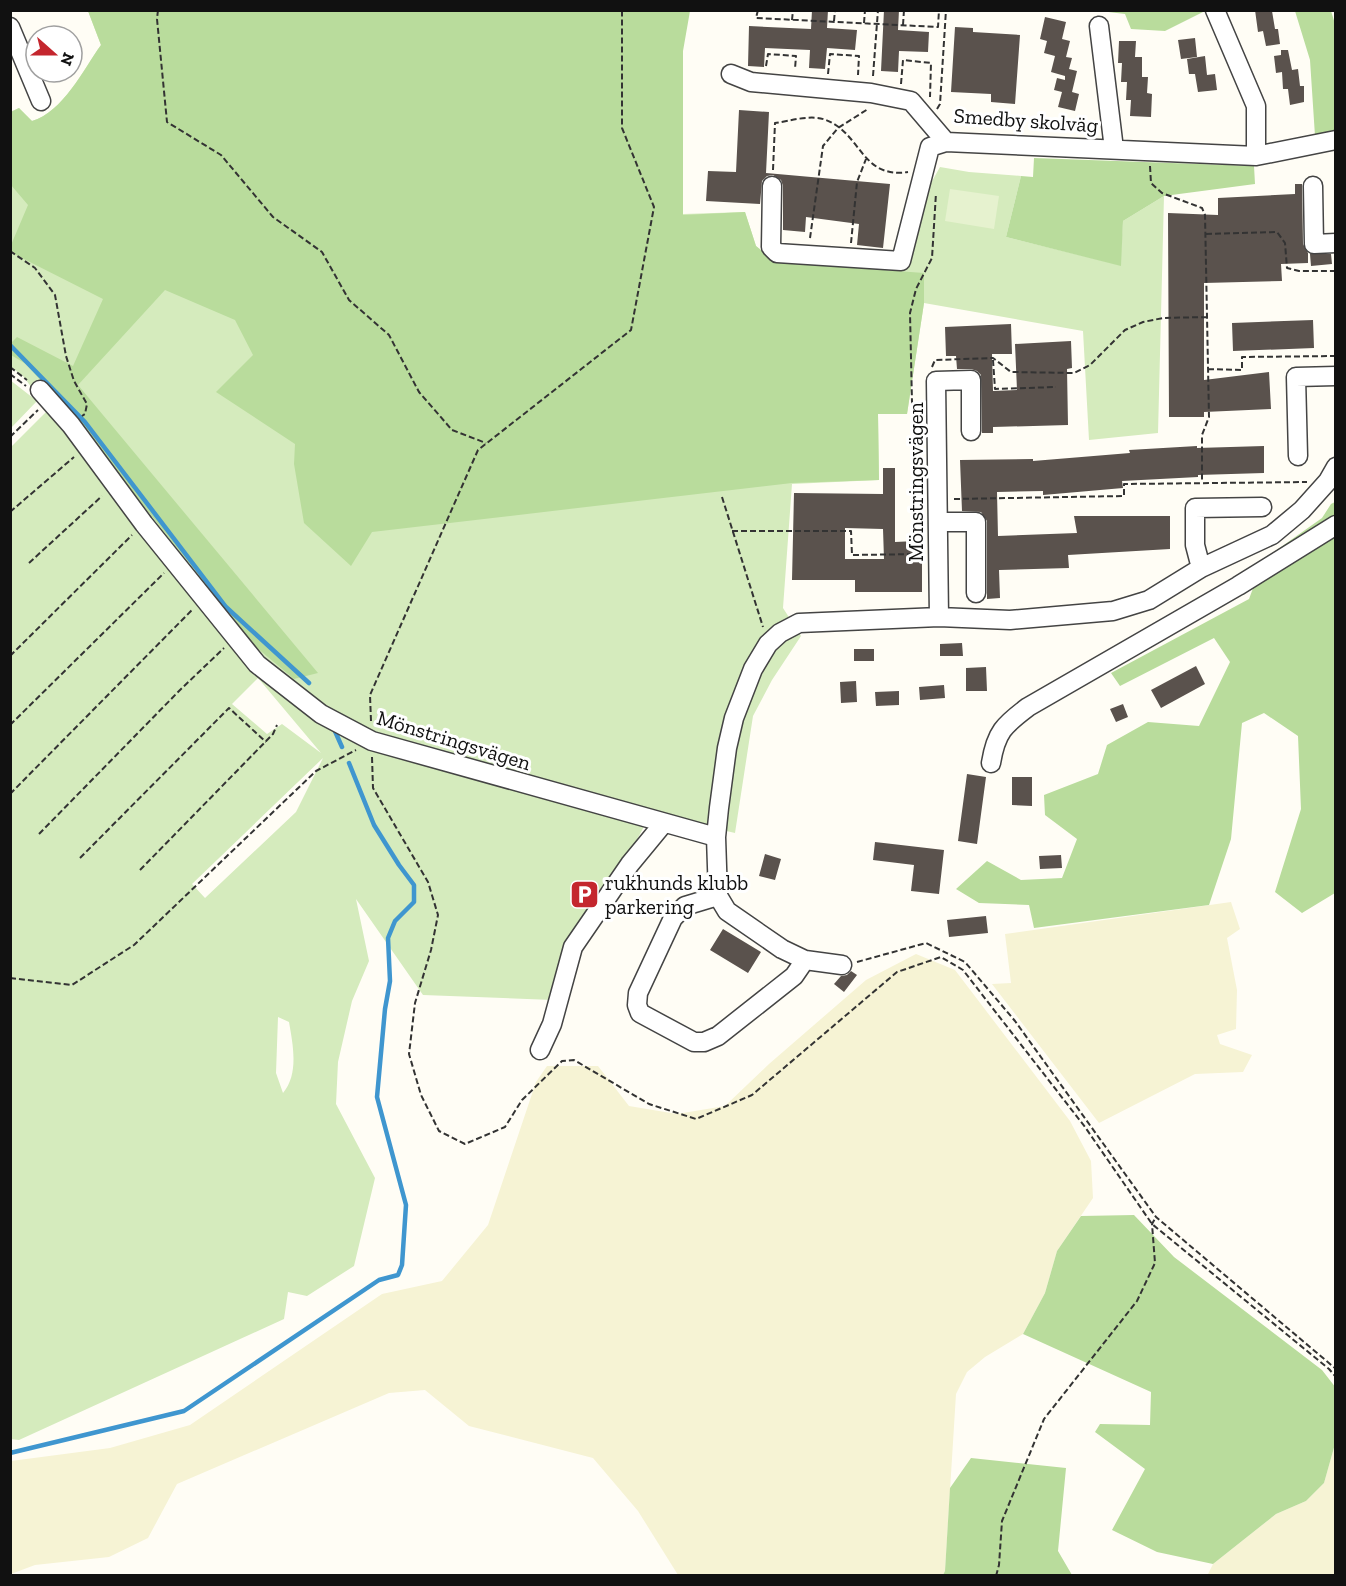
<svg xmlns="http://www.w3.org/2000/svg" width="1346" height="1586" viewBox="0 0 1346 1586" font-family="'Zilla Slab',serif">
<style>
.farmland{fill:#f6f3d4}
.green{fill:#d5ebbd;fill-rule:evenodd}
.forest{fill:#b9dc9c}
.pitch{fill:#e6f2cf}
.lines{fill:none;stroke-linecap:round;stroke-linejoin:round}
.stream{stroke:#3f96cf;stroke-width:4.5}
.building{fill:#5a524d;fill-rule:evenodd}
.minor-casing{stroke:#444;stroke-width:21}
.path{stroke:#333;stroke-width:2;stroke-dasharray:6 3;stroke-linecap:butt}
.minor{stroke:#fff;stroke-width:18}
.labels{text-anchor:middle;dominant-baseline:central;stroke-width:6;stroke-linejoin:round;paint-order:stroke}
.street-label{font-size:21px;fill:#111;stroke:#fff}
.poi-label{font-size:21px;fill:#111;stroke:#fff;text-anchor:start}
</style>
<rect width="100%" height="100%" fill="#fffdf5"/>
<path class="farmland" d="M 1231,902 L 1240,929 L 1227,938 L 1237,990 L 1236,1029 L 1217,1035 L 1220,1044 L 1252,1055 L 1243,1072 L 1195,1074 L 1099,1123 L 992,984 L 1011,983 L 1005,934 Z
M 916,954 L 955,970 L 1070,1121 L 1091,1161 L 1093,1198 L 1057,1251 L 1045,1293 L 1023,1334 L 985,1357 L 967,1372 L 956,1394 L 945,1571 L 943,1575 L 678,1575 L 638,1511 L 593,1458 L 469,1426 L 425,1390 L 389,1393 L 177,1484 L 148,1538 L 109,1557 L 35,1565 L 11,1574 L 11,1461 L 110,1448 L 190,1425 L 382,1294 L 442,1281 L 488,1225 L 536,1082 L 547,1066 L 598,1066 L 629,1106 L 677,1114 L 725,1106 L 769,1064 L 866,980 Z
M 1335,1444 L 1335,1575 L 1207,1576 L 1213,1564 L 1276,1514 L 1306,1501 L 1324,1483 Z"/>
<path class="green" d="M 88,11 L 683,51 L 683,214 L 745,212 L 756,246 L 775,262 L 899,270 L 927,190 L 940,167 L 969,172 L 1021,176 L 1006,237 L 1120,265 L 1123,221 L 1164,196 L 1158,433 L 1089,440 L 1083,331 L 924,303 L 907,414 L 878,414 L 879,480 L 792,484 L 783,608 L 801,636 L 772,680 L 753,716 L 735,833 L 651,813 L 553,1000 L 423,995 L 356,899 L 369,961 L 352,1001 L 338,1062 L 336,1104 L 375,1178 L 354,1266 L 307,1296 L 288,1292 L 284,1319 L 19,1440 L 10,1439 L 10,448 L 46,412 L 60,426 L 23,376 L 11,367 L 10,112 L 19,108 L 32,121 C 63,112 83,70 101,45 ZM 258,678 L 321,753 L 282,724 L 267,734 L 232,704 ZM 323,758 L 296,812 L 205,898 L 192,884 ZM 278,1017 L 289,1022 C 293,1045 299,1074 283,1093 L 276,1073 Z
M 10,380 L 37,401 L 11,428 L 10,428 Z"/>
<path class="forest" d="M 88,11 L 690,11 L 683,51 L 683,215 L 745,212 L 756,246 L 776,262 L 924,273 L 924,303 L 907,414 L 878,414 L 879,480 L 792,483 L 372,532 L 351,566 L 304,523 L 294,464 L 295,444 L 216,392 L 253,355 L 235,320 L 165,290 L 78,385 L 318,673 L 294,679 L 256,647 L 68,411 L 26,364 L 11,355 L 10,344 L 17,337 L 73,366 L 103,299 L 10,252 L 11,245 L 28,205 L 11,185 L 11,112 L 19,108 L 32,121 C 63,112 83,70 101,45 Z
M 1100,11 L 1205,10 L 1205,11 L 1165,31 L 1131,29 L 1125,14 Z
M 1295,11 L 1331,11 L 1336,27 L 1335,133 L 1315,136 L 1310,60 Z
M 1034,158 L 1254,166 L 1255,184 L 1164,196 L 1123,221 L 1121,266 L 1006,237 L 1021,176 L 1033,177 Z
M 1335,502 L 1335,893 L 1302,913 L 1275,892 L 1301,809 L 1298,736 L 1264,713 L 1242,723 L 1231,839 L 1209,905 L 1034,928 L 1029,905 L 979,903 L 956,889 L 987,861 L 1021,880 L 1062,878 L 1077,839 L 1045,815 L 1044,795 L 1098,774 L 1107,745 L 1148,722 L 1199,726 L 1230,662 L 1214,638 L 1120,686 L 1111,673 L 1249,599 L 1264,559 L 1322,518 L 1331,504 Z
M 1134,1215 L 1174,1257 L 1322,1370 L 1336,1388 L 1335,1444 L 1324,1483 L 1306,1501 L 1276,1514 L 1213,1564 L 1157,1552 L 1112,1530 L 1145,1469 L 1095,1432 L 1100,1424 L 1150,1425 L 1151,1392 L 1023,1334 L 1045,1293 L 1057,1251 L 1081,1216 Z
M 971,1458 L 1066,1468 L 1058,1551 L 1072,1575 L 943,1575 L 945,1571 L 950,1488 Z"/>
<path class="pitch" d="M 950,189 L 999,196 L 994,229 L 945,221 Z"/>
<g class="lines">
<path class="stream" d="M 10,345 L 85,422 L 226,607 L 309,683
M 331,727 L 334,729 L 342,747
M 10,1453 L 184,1411 L 379,1280 L 398,1275 L 402,1265 L 406,1205 L 377,1097 L 385,1009 L 390,981 L 388,938 L 395,921 L 414,902 L 414,885 L 399,865 L 374,825 L 349,763"/>
</g>
<path class="building" d="M 812,10 L 828,10 L 827,28 L 857,30 L 855,50 L 827,48 L 825,69 L 809,68 L 810,50 L 765,48 L 764,67 L 748,66 L 749,26 L 811,29 Z
M 884,10 L 899,10 L 898,30 L 929,32 L 928,52 L 899,51 L 898,72 L 881,71 Z
M 1255,10 L 1272,11 L 1275,29 L 1278,29 L 1280,44 L 1266,46 L 1263,31 L 1258,32 Z
M 1045,17 L 1066,22 L 1062,39 L 1070,41 L 1066,57 L 1072,58 L 1069,69 L 1077,71 L 1072,92 L 1079,94 L 1075,111 L 1058,107 L 1062,92 L 1054,90 L 1057,78 L 1065,80 L 1065,76 L 1051,72 L 1055,56 L 1044,53 L 1047,41 L 1040,39 Z
M 955,27 L 973,28 L 973,32 L 1020,35 L 1015,104 L 991,102 L 991,94 L 951,92 Z
M 1195,38 L 1197,57 L 1181,59 L 1178,40 Z
M 1119,41 L 1136,41 L 1135,57 L 1142,57 L 1142,77 L 1148,77 L 1147,93 L 1152,94 L 1151,117 L 1130,116 L 1131,100 L 1126,100 L 1127,82 L 1121,82 L 1122,63 L 1118,63 Z
M 1281,50 L 1288,50 L 1292,70 L 1298,69 L 1300,86 L 1304,86 L 1304,102 L 1290,105 L 1288,89 L 1283,89 L 1282,72 L 1276,73 L 1274,56 L 1281,55 Z
M 1205,56 L 1207,75 L 1215,74 L 1217,90 L 1198,92 L 1195,74 L 1189,74 L 1187,59 Z
M 739,110 L 769,112 L 766,173 L 890,184 L 883,248 L 857,245 L 859,224 L 806,217 L 805,232 L 783,230 L 783,186 L 781,180 L 773,175 L 767,176 L 762,181 L 760,204 L 706,201 L 708,171 L 736,172 Z
M 1295,184 L 1302,184 L 1303,244 L 1308,253 L 1308,263 L 1281,264 L 1282,281 L 1204,283 L 1204,380 L 1269,372 L 1271,409 L 1204,412 L 1204,417 L 1169,417 L 1168,213 L 1218,215 L 1218,198 L 1295,194 Z
M 1310,254 L 1331,254 L 1332,264 L 1311,266 Z
M 1313,320 L 1314,348 L 1233,351 L 1232,323 Z
M 1011,324 L 1012,354 L 992,354 L 993,391 L 1017,390 L 1015,344 L 1071,341 L 1072,368 L 1067,369 L 1068,425 L 993,427 L 993,433 L 982,433 L 981,375 L 977,371 L 971,369 L 957,369 L 956,356 L 946,356 L 945,327 Z
M 1197,446 L 1197,448 L 1264,446 L 1264,473 L 1198,475 L 1198,477 L 1122,481 L 1123,488 L 1043,495 L 1043,491 L 997,492 L 998,536 L 1077,533 L 1074,516 L 1170,516 L 1170,549 L 1068,555 L 1069,568 L 999,570 L 1000,598 L 987,599 L 987,521 L 981,512 L 962,511 L 960,460 L 1033,459 L 1033,461 L 1130,453 L 1129,450 Z
M 883,468 L 895,468 L 895,542 L 916,541 L 914,559 L 922,559 L 922,592 L 855,592 L 855,580 L 792,580 L 794,493 L 883,494 ZM 845,528 L 883,529 L 884,559 L 845,559 Z
M 962,643 L 963,656 L 940,656 L 940,644 Z
M 854,649 L 874,649 L 874,661 L 854,661 Z
M 1196,666 L 1205,684 L 1161,708 L 1151,690 Z
M 986,667 L 987,691 L 966,691 L 966,668 Z
M 856,681 L 857,702 L 841,703 L 840,682 Z
M 944,685 L 945,698 L 920,700 L 919,687 Z
M 899,691 L 899,705 L 876,706 L 875,692 Z
M 1123,704 L 1128,717 L 1116,722 L 1110,709 Z
M 967,774 L 986,777 L 977,844 L 958,841 Z
M 1012,777 L 1032,777 L 1032,806 L 1012,805 Z
M 875,842 L 944,850 L 939,894 L 911,891 L 914,865 L 873,860 Z
M 765,854 L 781,859 L 775,880 L 759,876 Z
M 1061,855 L 1062,868 L 1040,869 L 1039,856 Z
M 986,916 L 988,933 L 949,937 L 947,920 Z
M 723,929 L 761,952 L 748,973 L 710,950 Z
M 851,971 L 857,975 L 844,992 L 834,984 L 841,976 L 847,975 Z"/>
<g class="lines">
<defs>
<path id="minor" d="M 1215,10 L 1256,106 L 1256,156
M 1099,26 L 1114,149
M 10,27 L 41,101
M 731,74 L 751,82 L 871,93 L 911,101 L 946,142
M 772,186 L 771,247 L 777,253 L 901,261 L 930,147 L 946,142 L 1256,156 L 1336,140
M 1313,186 L 1314,244 L 1336,243
M 40,390 L 71,425 L 144,524 L 257,664 L 321,714 L 372,741 L 716,837
M 1298,456 L 1296,377 L 1336,376
M 938,522 L 976,522 L 976,593
M 1201,568 L 1195,545 L 1195,508 L 1262,507
M 939,617 L 936,381 L 971,380 L 971,431
M 991,763 C 996,732 1004,725 1028,707 L 1238,586 L 1336,525
M 718,896 L 685,906 L 673,918 L 638,993 L 637,1005 L 640,1013 L 694,1042 L 704,1042 L 718,1036 L 794,976 L 805,960
M 842,965 L 805,960 L 782,949 L 727,911 L 718,896 L 716,837 L 719,808 L 727,748 L 734,718 L 753,669 L 768,644 L 780,633 L 799,623 L 939,617 L 1010,620 L 1113,611 L 1149,600 L 1201,568 L 1272,535 L 1302,510 L 1328,481 L 1336,467
M 540,1050 L 552,1024 L 573,947 L 630,864 L 663,824"/>
</defs>
<use href="#minor" class="minor-casing"/>
<path class="path" d="M 158,10 L 157,19 L 167,122 L 221,155 L 273,217 L 322,252 L 349,300 L 389,335 L 419,392 L 452,430 L 486,443
M 758,10 L 756,18 L 938,27 L 939,10
M 792,20 L 793,10
M 834,21 L 835,10
M 864,23 L 865,10
M 903,25 L 904,10
M 766,66 L 768,54 L 796,56 L 795,69
M 828,74 L 830,54 L 859,56 L 858,75
M 873,76 L 878,10
M 901,84 L 903,60 L 931,63 L 930,97
M 937,109 L 940,104 L 946,10
M 1150,166 L 1151,183 L 1162,193 L 1202,208 L 1205,215 L 1209,417 L 1202,435 L 1202,482
M 773,170 L 775,123 C 790,121 811,114 826,120 C 862,134 861,179 908,172
M 1206,234 L 1277,232 L 1285,243 L 1287,268 L 1299,271 L 1336,271
M 810,238 L 823,146 L 838,128 L 868,109
M 851,243 L 857,182 L 866,159
M 10,251 L 35,268 L 55,295 L 66,356 L 74,381 L 87,404 L 85,414 L 82,416
M 993,360 L 995,389 L 1056,387
M 10,367 L 27,380
M 932,367 L 935,360 L 993,358 L 1011,372 L 1074,373 L 1090,365 L 1125,330 L 1143,322 L 1163,318 L 1207,317
M 1208,369 L 1242,370 L 1242,357 L 1336,356
M 10,374 L 26,386
M 919,421 L 912,402 L 910,313 L 916,289 L 932,258 L 936,193
M 10,437 L 38,410
M 722,497 L 763,627
M 954,499 L 1124,496 L 1124,484 L 1307,482
M 10,512 L 74,457
M 732,531 L 851,531 L 852,555 L 921,554
M 29,563 L 102,496
M 10,656 L 132,535
M 371,721 L 370,695 L 478,450 L 631,330 L 654,207 L 622,128 L 622,10
M 10,725 L 164,573
M 372,757 L 373,788 L 428,882 L 438,915 L 431,950 L 415,1003 L 409,1054 L 421,1095 L 439,1131 L 465,1144 L 505,1127 L 522,1100 L 562,1061 L 574,1060 L 649,1104 L 696,1119 L 752,1095 L 897,972 L 941,957 L 963,970 L 1085,1127 L 1152,1224 L 1329,1369 L 1336,1377
M 10,794 L 192,610
M 39,834 L 180,690 L 224,648
M 80,858 L 229,708 L 266,742
M 140,870 L 273,734 L 277,725
M 857,962 L 926,943 L 965,962 L 1015,1021 L 1156,1217 L 1336,1369
M 10,978 L 72,985 L 134,945 L 316,771 L 356,750
M 996,1576 L 999,1565 L 1002,1521 L 1044,1419 L 1137,1301 L 1155,1263 L 1152,1224 L 1156,1217"/>
<use href="#minor" class="minor"/>
</g>
<defs>
<symbol id="parking-square" viewBox="-11 -11 22 22"><rect x="-9" y="-9" width="18" height="18" rx="4" fill="#c4262e" stroke="#fff"/><path d="M-3.5-5.5H1a3.5 3.5 0 0 1 0 7H-1V5.5H-3.5ZM-1-3.4V-.6H.8a1.4 1.4 0 0 0 0-2.8Z" fill="#fff"/></symbol>
</defs>
<g fill-rule="evenodd">
<use href="#parking-square" x="568" y="878" width="33" height="33"/>
</g>
<g class="labels">
<g class="street-label">
<text transform="translate(1026 120) rotate(4)">Smedby skolväg</text>
<text transform="translate(915 482) rotate(-90)">Mönstringsvägen</text>
<text transform="translate(454 740) rotate(17)">Mönstringsvägen</text>
</g>
<g class="poi-label">
<text x="605" y="882">rukhunds klubb<tspan x="605" dy="24">parkering</tspan></text>
</g>
</g>
<rect width="1346" height="1586" fill="none" stroke="#111111" stroke-width="24"/>
<g transform="translate(54 54) rotate(111)"><circle r="28" fill="#ffffff" stroke="#a0a0a0" stroke-width="1.5"/>
<path d="M0-4.5L10 22L0 15L-10 22Z" fill="#c4262e"/>
<text y="-9" font-size="16" font-weight="bold" text-anchor="middle" fill="#111111">N</text>
</g>
</svg>
